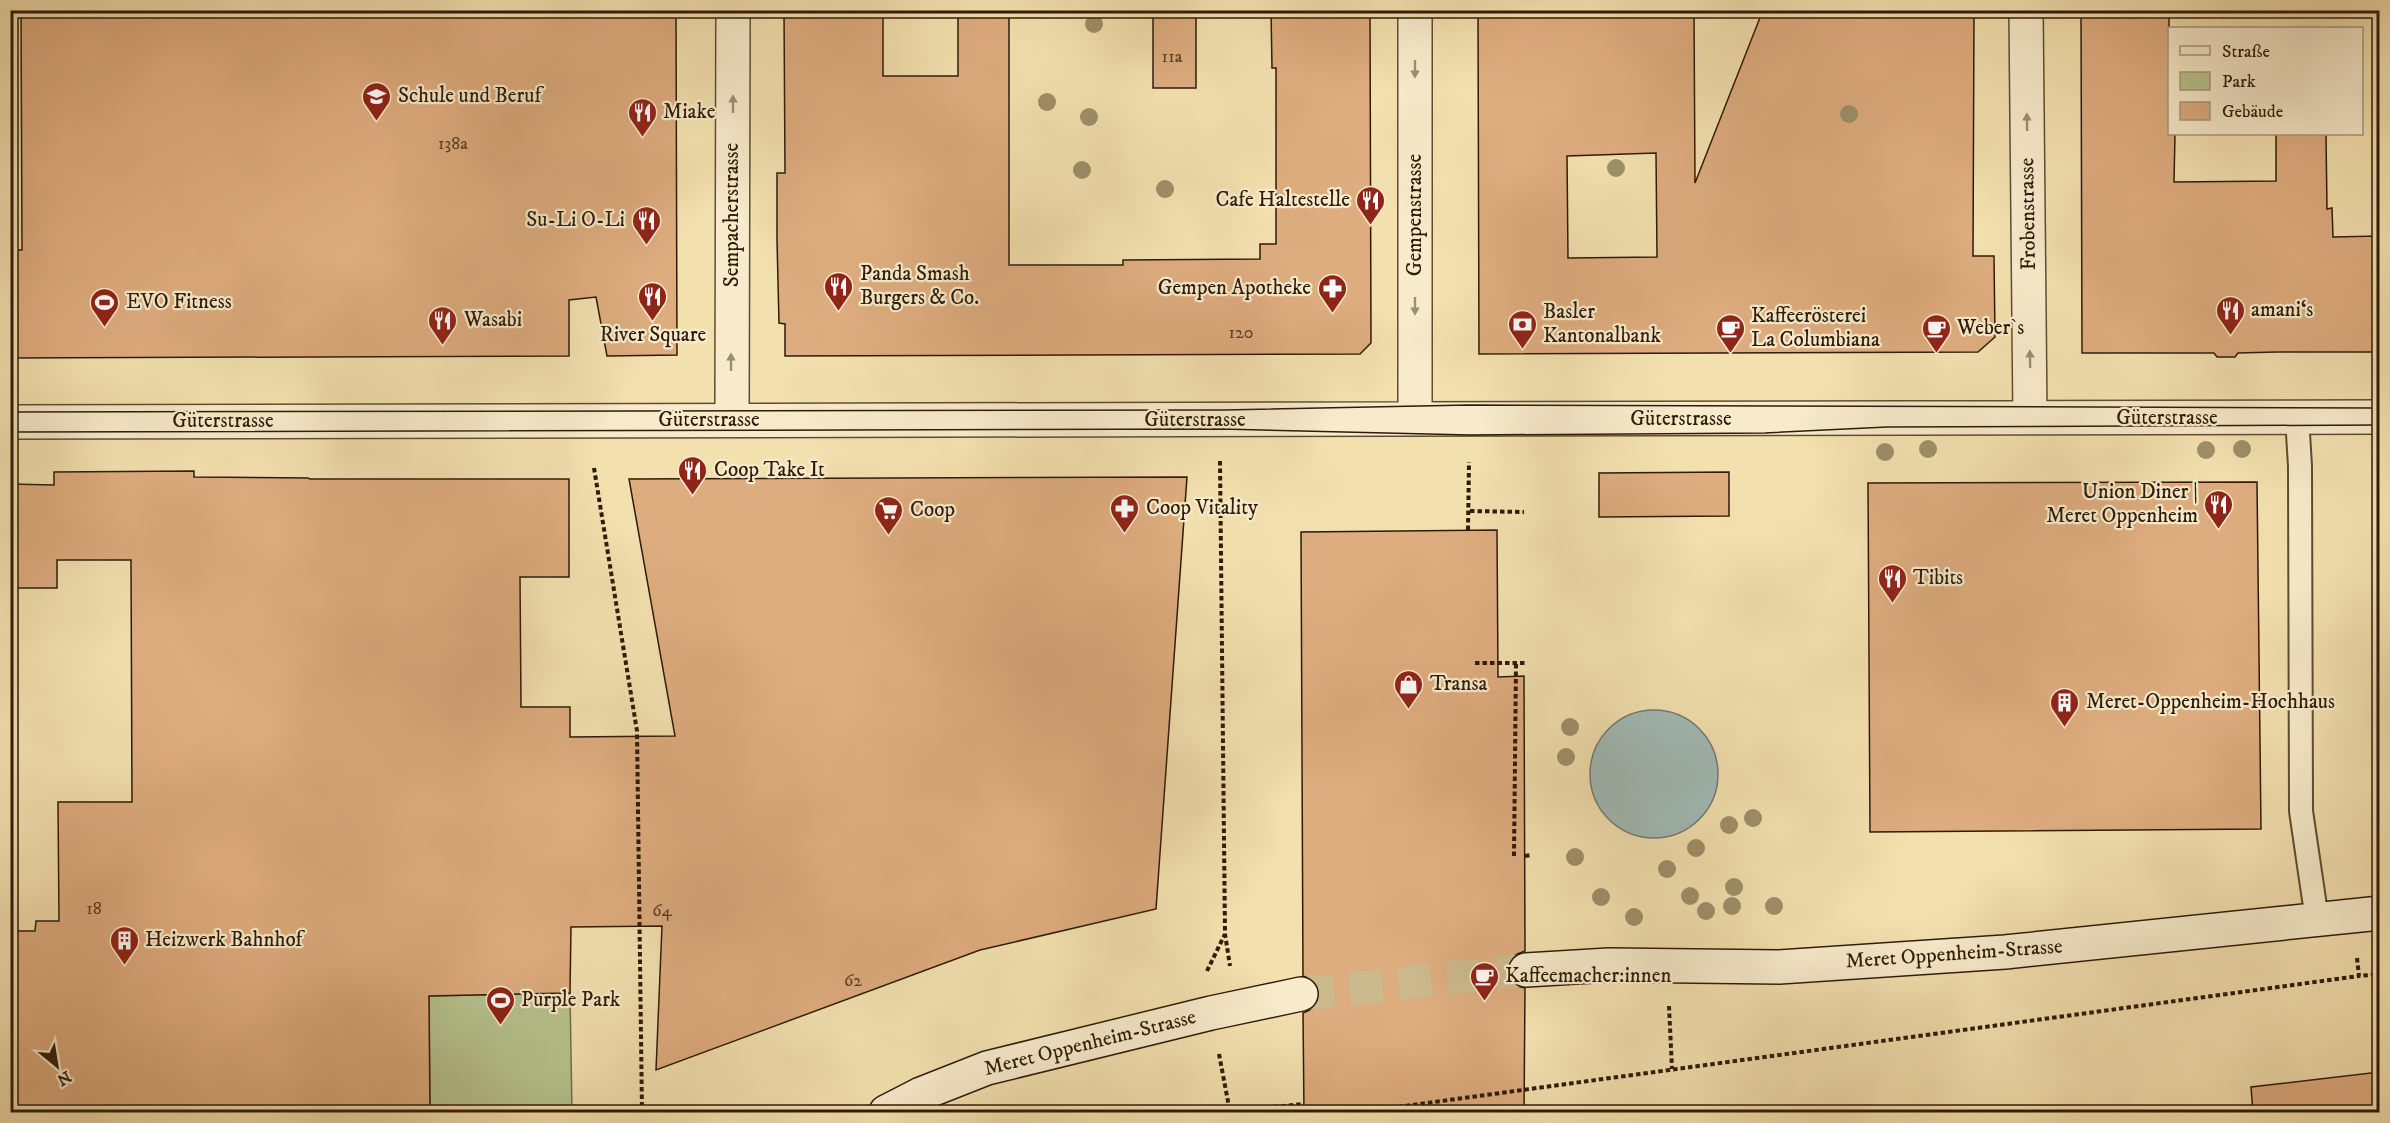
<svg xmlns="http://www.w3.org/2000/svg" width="2390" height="1123" viewBox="0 0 2390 1123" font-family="'IM FELL DW Pica',serif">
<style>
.green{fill:#b6c38f;stroke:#726f4c;stroke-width:1.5}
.water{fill:#a0bab6;stroke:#737a71;stroke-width:1.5}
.building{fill:#ddac7f;stroke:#2f1b09;stroke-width:1.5;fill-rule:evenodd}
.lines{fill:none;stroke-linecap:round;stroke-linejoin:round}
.secondary-tunnel{stroke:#ccb98e;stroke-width:33;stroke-dasharray:33 16;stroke-linecap:butt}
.lane-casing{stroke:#604c32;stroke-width:26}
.street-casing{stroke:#604c32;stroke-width:36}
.secondary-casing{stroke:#2f1b09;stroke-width:36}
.path{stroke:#2f1b09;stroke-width:4;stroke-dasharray:4.5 3;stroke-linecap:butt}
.lane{stroke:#f7ebcb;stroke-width:22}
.street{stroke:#f7ebcb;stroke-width:33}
.secondary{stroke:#f7ebcb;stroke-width:33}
.tram{stroke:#2f1b09;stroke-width:1.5}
.tree{fill:#9e8f6a}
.oneway{fill:#9d8d74}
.labels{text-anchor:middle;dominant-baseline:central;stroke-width:4.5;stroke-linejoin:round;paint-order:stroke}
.number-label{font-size:18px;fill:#5a3f26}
.poi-label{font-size:21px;fill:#2f1b09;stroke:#f7ebcb;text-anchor:start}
.street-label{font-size:21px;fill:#2f1b09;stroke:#f7ebcb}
</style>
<rect width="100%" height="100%" fill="#f3e0af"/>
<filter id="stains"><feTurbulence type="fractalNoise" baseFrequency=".00333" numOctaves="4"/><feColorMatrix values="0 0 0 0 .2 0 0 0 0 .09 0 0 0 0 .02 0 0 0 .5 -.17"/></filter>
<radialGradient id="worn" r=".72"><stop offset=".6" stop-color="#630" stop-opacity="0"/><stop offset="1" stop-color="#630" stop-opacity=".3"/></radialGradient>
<path class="green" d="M 570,993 L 572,1112 L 430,1112 L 429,996 Z"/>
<path class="water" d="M1590 774a64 64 0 1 1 128 0a64 64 0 1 1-128 0Z"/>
<path class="building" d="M 21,10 L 498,10 L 498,13 L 606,14 L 606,10 L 676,10 L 677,355 L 607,356 L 596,297 L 569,300 L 569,356 L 10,358 L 10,250 L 22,250 Z
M 784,10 L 883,10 L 883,76 L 958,76 L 958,10 L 1009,10 L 1009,265 L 1123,265 L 1123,260 L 1260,259 L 1260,244 L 1276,244 L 1276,68 L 1272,68 L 1271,10 L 1370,10 L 1371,343 L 1360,354 L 785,356 L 785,324 L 779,323 L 777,240 L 777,173 L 785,173 Z
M 1153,10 L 1196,10 L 1196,88 L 1153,88 Z
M 1478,10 L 1694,10 L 1695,183 L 1763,10 L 1974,10 L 1973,256 L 1994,256 L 1995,337 L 1978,352 L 1479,354 ZM 1656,153 L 1657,257 L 1568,258 L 1567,156 Z
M 2081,10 L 2169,10 L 2169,134 L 2175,134 L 2174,182 L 2276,181 L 2276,134 L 2326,134 L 2327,209 L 2332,208 L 2333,237 L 2379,236 L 2379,352 L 2277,352 L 2238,353 L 2235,357 L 2217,357 L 2214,353 L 2082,353 Z
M 194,471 L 194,477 L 308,478 L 310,479 L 569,479 L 569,577 L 520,577 L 521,707 L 570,707 L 570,737 L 675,736 L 629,479 L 1187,477 L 1156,909 L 980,950 L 656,1070 L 662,926 L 571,927 L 570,993 L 429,996 L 430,1113 L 10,1113 L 10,931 L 35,931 L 36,921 L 59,921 L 58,802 L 132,802 L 131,560 L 57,560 L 57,588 L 10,588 L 10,484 L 54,485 L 54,472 Z
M 1729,472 L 1729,516 L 1599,517 L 1599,473 Z
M 2257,482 L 2261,829 L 1870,832 L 1868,483 Z
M 1497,530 L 1498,677 L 1524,676 L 1525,951 L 1515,955 L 1510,961 L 1507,971 L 1511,981 L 1517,986 L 1525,988 L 1524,1113 L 1304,1113 L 1303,1013 L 1314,1008 L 1319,1000 L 1319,991 L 1315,981 L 1303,976 L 1301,532 Z
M 2379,1072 L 2379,1113 L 2253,1113 L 2251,1087 Z"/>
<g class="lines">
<path class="secondary-tunnel" d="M 1301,994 L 1526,970"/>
<defs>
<path id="lane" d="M 2297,417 L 2300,466 L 2301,811 L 2317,920"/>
<path id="street" d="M 2026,10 L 2030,418
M 1415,419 L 1415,10
M 732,420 L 733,10
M 10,422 L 2380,417"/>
<path id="secondary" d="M 1526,970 L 1609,965 L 1779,967 L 2005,952 L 2380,913
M 886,1112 L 921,1094 L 987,1068 L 1211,1013 L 1301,994"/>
</defs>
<use href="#lane" class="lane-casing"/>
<use href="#street" class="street-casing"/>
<use href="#secondary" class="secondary-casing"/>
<path class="path" d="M 1220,461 L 1225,934 L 1230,966
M 594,468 L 637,731 L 642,1112
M 1470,511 L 1524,512
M 1468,530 L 1469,462
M 1475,663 L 1526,663
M 1514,856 L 1516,663
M 1525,856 L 1531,855
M 2357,958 L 2359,976 L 2380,974
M 1207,971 L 1225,934
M 1669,1006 L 1672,1069
M 1219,1054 L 1230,1112
M 1229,1111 L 1304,1104
M 1361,1112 L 2359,976"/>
<use href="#lane" class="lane"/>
<use href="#street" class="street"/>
<use href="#secondary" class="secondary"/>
<path class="tram" d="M 10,412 L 1224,410 L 1469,405 L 2380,408
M 10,432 L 1222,429 L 1470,435 L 1765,433 L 1887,427 L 2380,425"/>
</g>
<g class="tree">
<circle cx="1094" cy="24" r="9"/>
<circle cx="1047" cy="102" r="9"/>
<circle cx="1849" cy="114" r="9"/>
<circle cx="1089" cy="117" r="9"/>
<circle cx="1616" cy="168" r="9"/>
<circle cx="1082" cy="170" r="9"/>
<circle cx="1165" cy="189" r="9"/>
<circle cx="1928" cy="449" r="9"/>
<circle cx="2242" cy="449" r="9"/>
<circle cx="2206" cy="450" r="9"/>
<circle cx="1885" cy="452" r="9"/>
<circle cx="1570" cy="727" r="9"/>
<circle cx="1566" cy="757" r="9"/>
<circle cx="1753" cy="818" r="9"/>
<circle cx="1729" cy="825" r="9"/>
<circle cx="1696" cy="848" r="9"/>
<circle cx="1575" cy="857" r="9"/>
<circle cx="1667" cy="869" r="9"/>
<circle cx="1734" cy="887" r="9"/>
<circle cx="1690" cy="896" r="9"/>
<circle cx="1601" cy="897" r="9"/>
<circle cx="1732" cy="906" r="9"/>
<circle cx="1774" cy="906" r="9"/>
<circle cx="1706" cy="911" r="9"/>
<circle cx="1634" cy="917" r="9"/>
</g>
<defs><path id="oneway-solid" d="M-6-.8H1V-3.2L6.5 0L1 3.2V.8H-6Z" transform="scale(1.5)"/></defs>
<g class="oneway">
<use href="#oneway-solid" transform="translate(1415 69) rotate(90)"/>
<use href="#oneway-solid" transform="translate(733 104) rotate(-90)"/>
<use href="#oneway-solid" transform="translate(2027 122) rotate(-91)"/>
<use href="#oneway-solid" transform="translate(1415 306) rotate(90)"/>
<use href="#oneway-solid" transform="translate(2030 359) rotate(-91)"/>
<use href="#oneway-solid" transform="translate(731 362) rotate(-90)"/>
</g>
<defs>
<symbol id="school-pin" viewBox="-11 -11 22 30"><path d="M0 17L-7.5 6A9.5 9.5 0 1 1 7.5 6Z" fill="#8f2418" stroke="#f7ebcb"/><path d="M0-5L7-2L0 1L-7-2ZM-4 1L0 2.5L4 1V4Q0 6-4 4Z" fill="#fff"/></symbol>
<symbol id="restaurant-pin" viewBox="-11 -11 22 30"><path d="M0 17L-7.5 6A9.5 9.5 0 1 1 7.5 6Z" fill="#8f2418" stroke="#f7ebcb"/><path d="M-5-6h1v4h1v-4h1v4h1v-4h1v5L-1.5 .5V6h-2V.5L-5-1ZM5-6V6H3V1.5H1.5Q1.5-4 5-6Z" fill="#fff"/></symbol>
<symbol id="pharmacy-pin" viewBox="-11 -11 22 30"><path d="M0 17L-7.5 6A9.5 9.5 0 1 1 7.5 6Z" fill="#8f2418" stroke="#f7ebcb"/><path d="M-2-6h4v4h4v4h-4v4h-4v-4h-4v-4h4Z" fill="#fff"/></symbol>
<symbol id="stadium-pin" viewBox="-11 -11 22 30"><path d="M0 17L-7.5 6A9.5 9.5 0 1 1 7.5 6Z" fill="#8f2418" stroke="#f7ebcb"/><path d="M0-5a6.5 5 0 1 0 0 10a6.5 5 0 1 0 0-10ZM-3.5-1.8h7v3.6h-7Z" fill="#fff"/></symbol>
<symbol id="bank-pin" viewBox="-11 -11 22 30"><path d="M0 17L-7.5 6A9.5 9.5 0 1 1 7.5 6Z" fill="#8f2418" stroke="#f7ebcb"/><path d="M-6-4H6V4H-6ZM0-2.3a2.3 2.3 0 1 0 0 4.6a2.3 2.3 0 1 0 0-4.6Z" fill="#fff"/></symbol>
<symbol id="cafe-pin" viewBox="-11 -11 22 30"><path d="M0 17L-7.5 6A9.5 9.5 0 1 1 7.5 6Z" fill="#8f2418" stroke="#f7ebcb"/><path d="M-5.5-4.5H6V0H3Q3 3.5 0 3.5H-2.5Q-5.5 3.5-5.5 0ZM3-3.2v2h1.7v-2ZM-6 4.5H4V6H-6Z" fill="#fff"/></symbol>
<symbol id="supermarket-pin" viewBox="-11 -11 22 30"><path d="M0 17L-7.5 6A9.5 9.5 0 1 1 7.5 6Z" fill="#8f2418" stroke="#f7ebcb"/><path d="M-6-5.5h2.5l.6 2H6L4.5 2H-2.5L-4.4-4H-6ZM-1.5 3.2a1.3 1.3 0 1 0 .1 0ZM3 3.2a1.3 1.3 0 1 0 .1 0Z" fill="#fff"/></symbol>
<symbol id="shop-pin" viewBox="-11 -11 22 30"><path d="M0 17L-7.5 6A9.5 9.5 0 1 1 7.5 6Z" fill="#8f2418" stroke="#f7ebcb"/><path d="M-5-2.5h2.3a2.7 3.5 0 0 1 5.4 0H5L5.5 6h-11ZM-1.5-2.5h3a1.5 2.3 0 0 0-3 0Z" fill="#fff"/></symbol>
<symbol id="building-pin" viewBox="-11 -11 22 30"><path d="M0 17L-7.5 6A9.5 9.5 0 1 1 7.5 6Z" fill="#8f2418" stroke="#f7ebcb"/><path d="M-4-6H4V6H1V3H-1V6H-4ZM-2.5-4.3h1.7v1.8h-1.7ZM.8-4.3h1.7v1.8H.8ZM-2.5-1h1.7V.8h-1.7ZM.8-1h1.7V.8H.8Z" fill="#fff"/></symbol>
</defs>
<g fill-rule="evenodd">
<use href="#school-pin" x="360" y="80" width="33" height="45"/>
<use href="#restaurant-pin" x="626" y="96" width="33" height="45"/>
<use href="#restaurant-pin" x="1354" y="184" width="33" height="45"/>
<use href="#restaurant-pin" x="630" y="204" width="33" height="45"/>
<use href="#restaurant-pin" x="822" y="270" width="33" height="45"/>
<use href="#pharmacy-pin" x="1316" y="272" width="33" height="45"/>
<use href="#restaurant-pin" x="636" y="280" width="33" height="45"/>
<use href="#stadium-pin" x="88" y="286" width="33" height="45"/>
<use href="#restaurant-pin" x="2214" y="294" width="33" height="45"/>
<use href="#restaurant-pin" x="426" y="304" width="33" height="45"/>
<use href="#bank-pin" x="1506" y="308" width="33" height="45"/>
<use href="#cafe-pin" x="1714" y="312" width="33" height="45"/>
<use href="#cafe-pin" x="1920" y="312" width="33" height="45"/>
<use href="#restaurant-pin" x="676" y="454" width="33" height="45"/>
<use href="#restaurant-pin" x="2202" y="488" width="33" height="45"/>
<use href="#pharmacy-pin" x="1108" y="492" width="33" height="45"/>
<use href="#supermarket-pin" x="872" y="494" width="33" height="45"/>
<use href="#restaurant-pin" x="1876" y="562" width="33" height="45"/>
<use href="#shop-pin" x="1392" y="668" width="33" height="45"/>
<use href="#building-pin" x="2048" y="686" width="33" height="45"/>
<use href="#building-pin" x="108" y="924" width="33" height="45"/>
<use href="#cafe-pin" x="1468" y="960" width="33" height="45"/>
<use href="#stadium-pin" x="484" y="984" width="33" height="45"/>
</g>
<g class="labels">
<g class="number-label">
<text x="1172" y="57">11a</text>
<text x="453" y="144">138a</text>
<text x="1241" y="333">120</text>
<text x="94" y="909">18</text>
<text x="662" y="911">64</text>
<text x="853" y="981">62</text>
</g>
<g class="poi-label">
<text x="398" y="96">Schule und Beruf</text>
<text x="663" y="112">Miake</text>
<text x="1350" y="200" text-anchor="end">Cafe Haltestelle</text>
<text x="625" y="220" text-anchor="end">Su-Li O-Li</text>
<text x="860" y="274">Panda Smash<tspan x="860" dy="24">Burgers &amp; Co.</tspan></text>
<text x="1311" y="288" text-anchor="end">Gempen Apotheke</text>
<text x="126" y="302">EVO Fitness</text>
<text x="2251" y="310">amani‘s</text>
<text x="1543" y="312">Basler<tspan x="1543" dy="24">Kantonalbank</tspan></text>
<text x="1751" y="316">Kaffeerösterei<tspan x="1751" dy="24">La Columbiana</tspan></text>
<text x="464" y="320">Wasabi</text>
<text x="1957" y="328">Weberˋs</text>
<text x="653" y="335" text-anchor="middle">River Square</text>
<text x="714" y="470">Coop Take It</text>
<text x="2198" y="492" text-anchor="end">Union Diner |<tspan x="2198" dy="24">Meret Oppenheim</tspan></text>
<text x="1146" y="508">Coop Vitality</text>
<text x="910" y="510">Coop</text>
<text x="1913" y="578">Tibits</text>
<text x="1430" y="684">Transa</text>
<text x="2086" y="702">Meret-Oppenheim-Hochhaus</text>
<text x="145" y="940">Heizwerk Bahnhof</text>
<text x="1505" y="976">Kaffeemacher:innen</text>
<text x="521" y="1000">Purple Park</text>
</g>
<g class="street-label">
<text transform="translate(2028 214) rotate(-91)">Frobenstrasse</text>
<text transform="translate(732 215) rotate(-90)">Sempacherstrasse</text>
<text transform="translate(1415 215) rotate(-90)">Gempenstrasse</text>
<text x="2167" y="418">Güterstrasse</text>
<text x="1681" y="419">Güterstrasse</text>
<text x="709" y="420">Güterstrasse</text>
<text x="1195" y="420">Güterstrasse</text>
<text x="223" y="421">Güterstrasse</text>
<text transform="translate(1954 954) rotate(-4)">Meret Oppenheim-Strasse</text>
<text transform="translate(1090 1043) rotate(-14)">Meret Oppenheim-Strasse</text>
</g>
</g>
<rect width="2390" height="1123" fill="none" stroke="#f3e0af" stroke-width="36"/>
<rect x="12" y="12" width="2366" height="1099" fill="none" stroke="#2f1b09" stroke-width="3"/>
<rect x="18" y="18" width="2354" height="1087" fill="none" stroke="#2f1b09" stroke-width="1.5"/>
<rect x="2168" y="27" width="195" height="108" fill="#f7ebcb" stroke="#a7987d" stroke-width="1.5"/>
<rect x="2180" y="46" width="30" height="9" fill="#f7ebcb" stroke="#a7987d" stroke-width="1.5"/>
<text x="2222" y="57" font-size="18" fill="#2f1b09">Straße</text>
<rect x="2180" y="72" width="30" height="18" fill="#b6c38f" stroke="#a7987d" stroke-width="1.5"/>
<text x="2222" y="87" font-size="18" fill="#2f1b09">Park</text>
<rect x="2180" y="102" width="30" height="18" fill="#ddac7f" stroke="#a7987d" stroke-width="1.5"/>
<text x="2222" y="117" font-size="18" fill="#2f1b09">Gebäude</text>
<g transform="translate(57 1066) rotate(150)" stroke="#f7ebcb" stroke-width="4.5" paint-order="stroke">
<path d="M0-4.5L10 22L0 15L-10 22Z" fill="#2f1b09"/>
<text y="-9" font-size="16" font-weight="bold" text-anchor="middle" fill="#2f1b09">N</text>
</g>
<rect width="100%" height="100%" filter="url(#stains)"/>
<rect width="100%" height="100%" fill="url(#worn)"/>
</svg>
